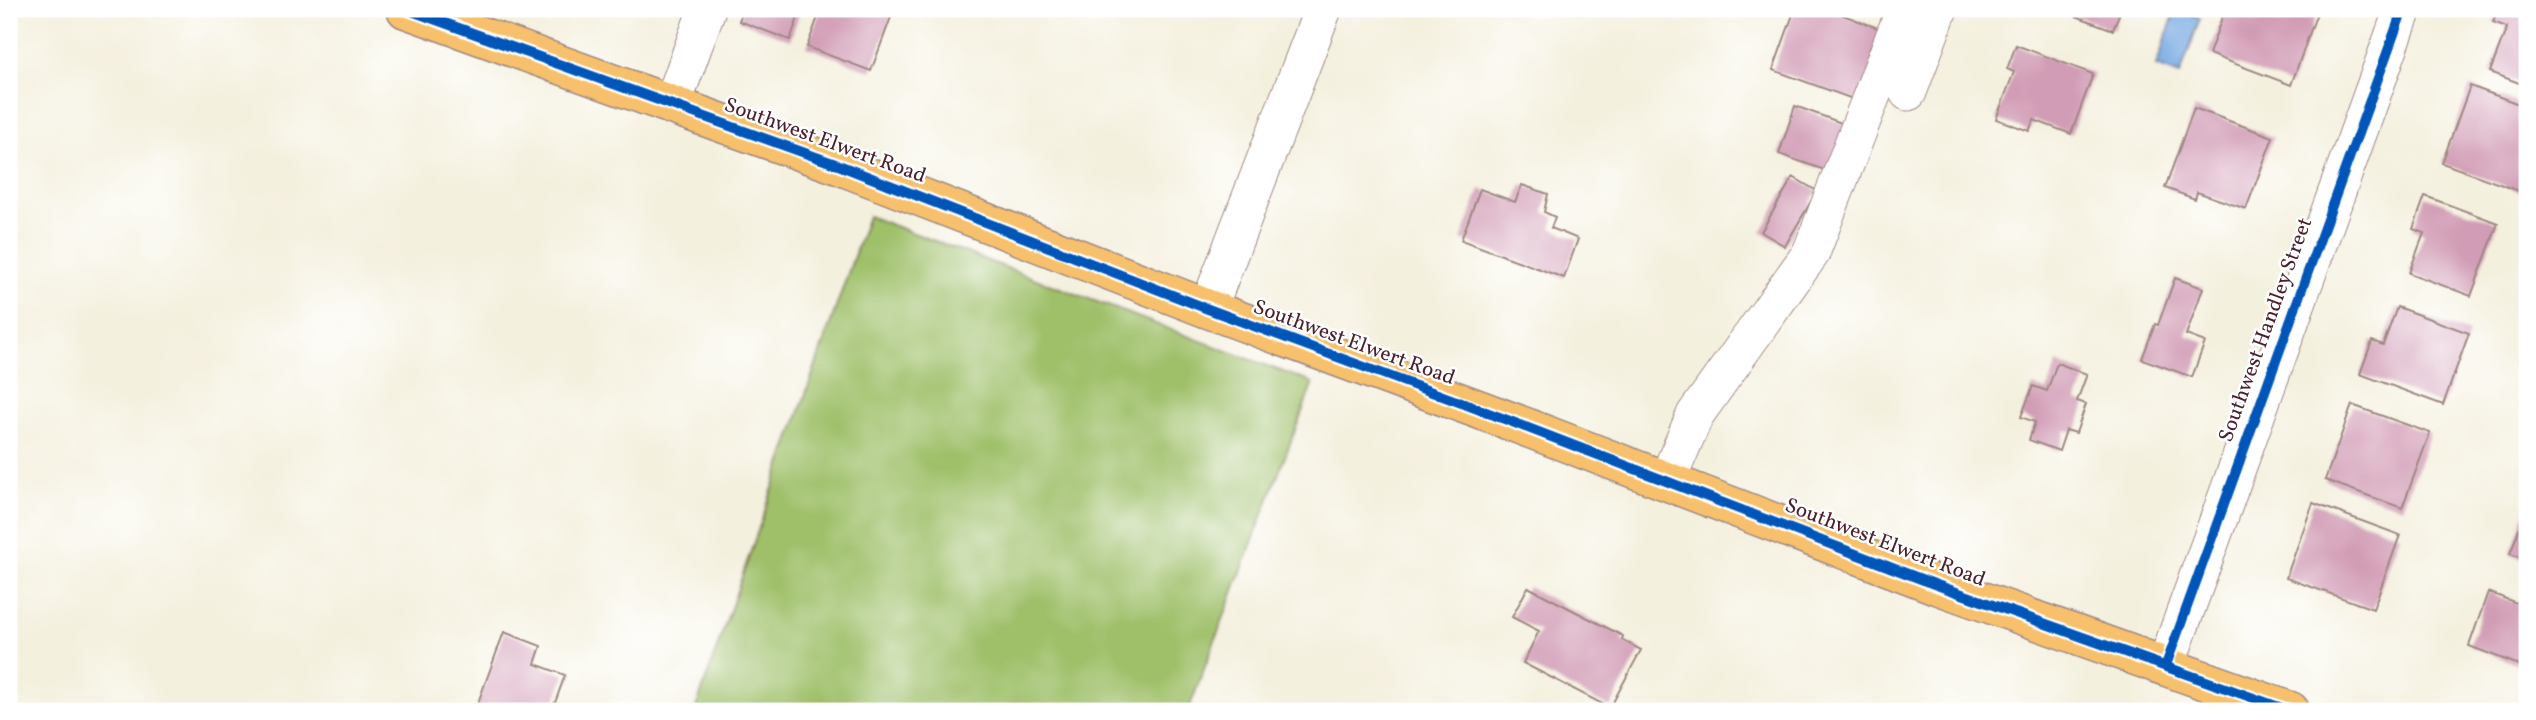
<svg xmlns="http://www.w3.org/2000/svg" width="2536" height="720" viewBox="0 0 2536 720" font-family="Vollkorn,serif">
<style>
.green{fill:#9fc069;stroke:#74704a;stroke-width:2}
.water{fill:#77a8e2;stroke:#606486;stroke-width:2}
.building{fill:#d19cb5}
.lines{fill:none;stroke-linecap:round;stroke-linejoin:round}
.minor-casing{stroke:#9f8884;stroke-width:39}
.major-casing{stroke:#9f8884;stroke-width:41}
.minor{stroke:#fff;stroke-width:37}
.major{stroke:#f7c06c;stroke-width:38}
.cycleway-casing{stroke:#fff;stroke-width:15}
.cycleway{stroke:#0057b8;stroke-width:10}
.labels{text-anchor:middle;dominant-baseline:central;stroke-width:5;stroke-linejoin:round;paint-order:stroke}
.street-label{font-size:21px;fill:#4a1f2b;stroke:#fff}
</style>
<rect width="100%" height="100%" fill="#fff"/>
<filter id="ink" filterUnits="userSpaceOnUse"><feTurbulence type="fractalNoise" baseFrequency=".0143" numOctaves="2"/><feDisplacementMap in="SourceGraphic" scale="14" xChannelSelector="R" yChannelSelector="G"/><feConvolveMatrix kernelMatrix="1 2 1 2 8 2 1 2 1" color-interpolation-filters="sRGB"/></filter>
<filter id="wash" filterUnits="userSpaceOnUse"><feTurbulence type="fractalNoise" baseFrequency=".00686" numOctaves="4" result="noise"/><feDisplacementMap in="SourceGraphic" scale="28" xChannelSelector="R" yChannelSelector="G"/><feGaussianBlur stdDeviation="1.57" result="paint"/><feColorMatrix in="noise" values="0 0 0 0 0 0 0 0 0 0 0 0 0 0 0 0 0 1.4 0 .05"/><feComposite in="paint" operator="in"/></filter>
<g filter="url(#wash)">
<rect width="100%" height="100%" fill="#f4f0de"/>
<path class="green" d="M 868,216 L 1313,383 L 1188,711 L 695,711 Z"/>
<path class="water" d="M 2176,9 L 2200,18 L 2180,75 L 2156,66 Z"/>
<g id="blocks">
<path class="building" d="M 743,9 L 801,9 L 790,40 L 739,21 Z
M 821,9 L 894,9 L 871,71 L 807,47 Z
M 1795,9 L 1827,9 L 1886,31 L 1861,102 L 1773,70 Z
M 2057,9 L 2121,9 L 2113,30 Z
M 2225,9 L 2318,10 L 2291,85 L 2209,54 Z
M 2498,9 L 2527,9 L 2527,86 L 2490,72 L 2507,27 L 2493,22 Z
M 2016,45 L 2093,74 L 2071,134 L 2034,120 L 2029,131 L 1996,119 L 2014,72 L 2007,69 Z
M 2470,86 L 2527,107 L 2527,183 L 2524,193 L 2442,163 Z
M 1795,106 L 1850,126 L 1833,173 L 1779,154 Z
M 2194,108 L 2273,137 L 2246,209 L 2197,192 L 2195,199 L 2165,188 Z
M 1793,177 L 1817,191 L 1785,246 L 1761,232 Z
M 1522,185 L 1548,194 L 1544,212 L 1555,217 L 1551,228 L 1578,239 L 1564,278 L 1461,240 L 1480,189 L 1515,202 Z
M 2425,196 L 2498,223 L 2471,296 L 2409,273 L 2424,233 L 2413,229 Z
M 2175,278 L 2203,288 L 2186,335 L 2205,342 L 2192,377 L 2142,359 L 2155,324 L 2158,325 Z
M 2397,307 L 2469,333 L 2443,405 L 2360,374 L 2372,341 L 2383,345 Z
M 2057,363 L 2087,374 L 2077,401 L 2086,404 L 2076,433 L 2066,430 L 2059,451 L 2029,440 L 2035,422 L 2021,417 L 2033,386 L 2047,391 Z
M 2352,405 L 2430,433 L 2402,508 L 2325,480 Z
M 2313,503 L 2400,535 L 2373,609 L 2286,578 Z
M 2527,507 L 2527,560 L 2510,554 Z
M 1528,587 L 1623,636 L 1622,640 L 1641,650 L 1610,708 L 1523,663 L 1539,631 L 1512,617 Z
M 2488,592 L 2527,607 L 2527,668 L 2469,646 Z
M 504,632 L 541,646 L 535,664 L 565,675 L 552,711 L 475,711 Z"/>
</g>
</g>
<g filter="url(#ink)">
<use href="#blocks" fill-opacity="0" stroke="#9f8884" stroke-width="2"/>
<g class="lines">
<defs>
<path id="minor" d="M 1908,92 L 1939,9
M 672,105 L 707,9
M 1208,309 L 1323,9
M 1667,481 L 1695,415 L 1811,253 L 1905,9
M 2166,665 L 2403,9"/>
<path id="major" d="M 406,9 L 841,166 L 1208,309 L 1502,418 L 1934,584 L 2290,711"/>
</defs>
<use href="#minor" class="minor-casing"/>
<use href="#major" class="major-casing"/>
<use href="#minor" class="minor"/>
<use href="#major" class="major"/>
<defs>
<path id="cycleway" d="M 406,9 L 841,166 L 1208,309 L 1502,418 L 1934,584 L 2290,711
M 2166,665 L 2403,9"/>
</defs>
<use href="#cycleway" class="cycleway-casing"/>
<use href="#cycleway" class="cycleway"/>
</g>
</g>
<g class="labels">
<g class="street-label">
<text transform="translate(825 141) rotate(20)">Southwest Elwert Road</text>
<text transform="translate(2266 330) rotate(-70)">Southwest Handley Street</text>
<text transform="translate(1354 343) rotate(20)">Southwest Elwert Road</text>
<text transform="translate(1885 543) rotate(21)">Southwest Elwert Road</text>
</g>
</g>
<rect width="2536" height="720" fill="none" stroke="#fff" stroke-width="35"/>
</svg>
